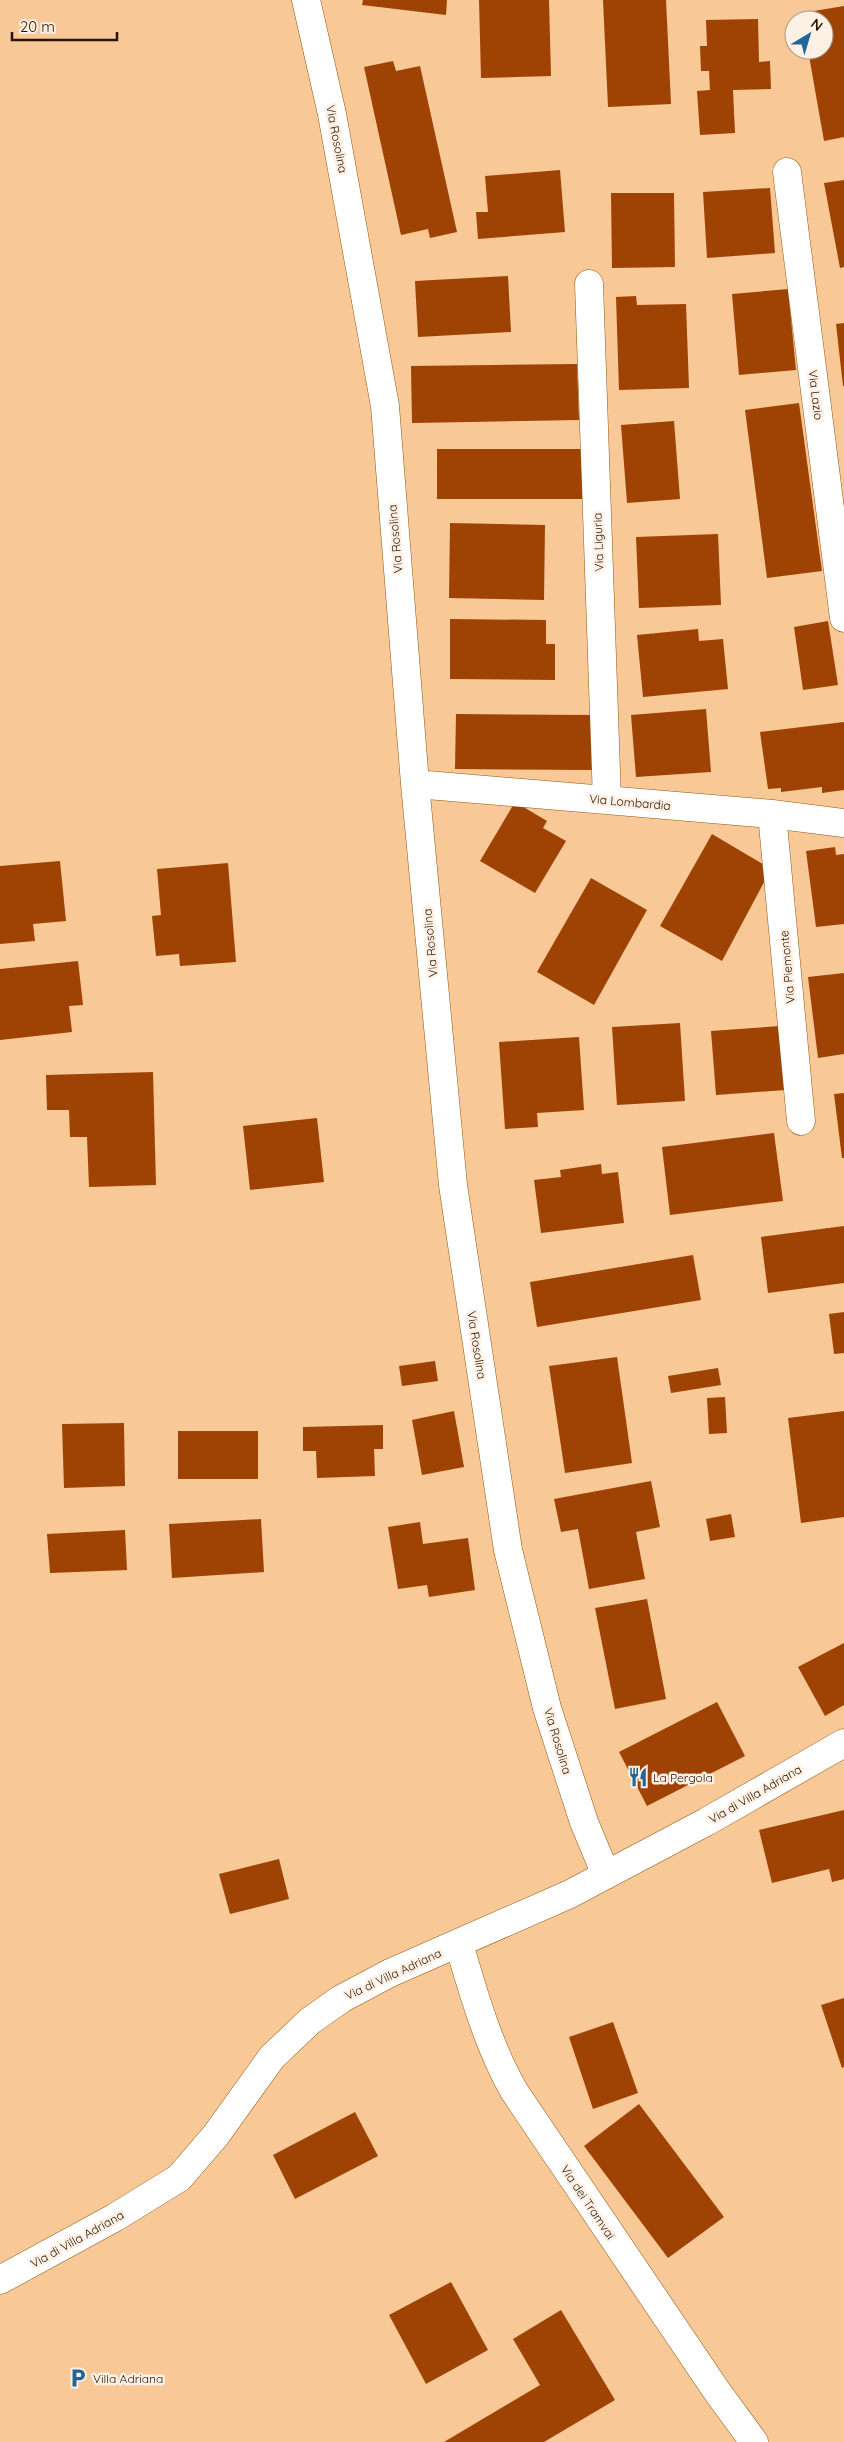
<svg xmlns="http://www.w3.org/2000/svg" width="844" height="2442" viewBox="0 0 844 2442" font-family="Quicksand,sans-serif">
<style>
.building{fill:#9e4304}
.lines{fill:none;stroke-linecap:round;stroke-linejoin:round}
.minor-casing{stroke:#8e5914;stroke-width:29}
.minor{stroke:#fff;stroke-width:28}
.labels{text-anchor:middle;dominant-baseline:central;stroke-width:5;stroke-linejoin:round;paint-order:stroke}
.street-label{font-size:12px;fill:#291300;stroke:#fdf0e4}
.poi-label{font-size:12px;fill:#291300;stroke:#fdf0e4;text-anchor:start}
</style>
<rect width="100%" height="100%" fill="#f8c897"/>
<path class="building" d="M 363,0 L 447,0 L 446,15 L 362,5 Z
M 479,0 L 549,0 L 551,76 L 481,78 Z
M 603,0 L 666,0 L 671,104 L 608,107 Z
M 844,6 L 844,137 L 824,141 L 808,50 L 824,50 L 824,20 L 803,20 L 802,13 Z
M 758,19 L 759,62 L 770,61 L 771,89 L 733,90 L 735,133 L 700,135 L 697,91 L 710,90 L 709,71 L 701,71 L 700,46 L 707,46 L 706,20 Z
M 393,61 L 396,71 L 420,66 L 457,232 L 430,238 L 428,229 L 401,235 L 364,67 Z
M 560,170 L 565,232 L 478,239 L 476,212 L 488,212 L 485,176 Z
M 844,180 L 844,267 L 840,268 L 824,183 Z
M 770,188 L 775,253 L 707,258 L 703,192 Z
M 611,193 L 674,193 L 675,267 L 612,268 Z
M 508,276 L 511,332 L 418,337 L 415,281 Z
M 788,289 L 796,370 L 739,375 L 732,294 Z
M 636,296 L 637,305 L 686,304 L 689,388 L 619,390 L 616,297 Z
M 844,323 L 844,386 L 843,386 L 836,324 Z
M 577,364 L 579,420 L 412,423 L 411,366 Z
M 799,403 L 822,571 L 767,578 L 745,410 Z
M 674,421 L 680,499 L 627,503 L 621,425 Z
M 437,449 L 583,449 L 584,499 L 437,499 Z
M 450,523 L 545,525 L 544,600 L 449,598 Z
M 718,534 L 721,605 L 639,608 L 636,537 Z
M 450,619 L 546,620 L 546,644 L 555,644 L 555,680 L 450,679 Z
M 828,621 L 838,685 L 803,690 L 794,627 Z
M 698,629 L 699,641 L 723,639 L 728,689 L 643,697 L 637,635 Z
M 706,709 L 711,772 L 636,777 L 631,715 Z
M 456,714 L 594,715 L 594,770 L 455,769 Z
M 844,722 L 844,790 L 822,793 L 822,787 L 781,792 L 781,788 L 768,789 L 760,732 Z
M 515,802 L 547,821 L 543,828 L 566,841 L 535,893 L 480,861 Z
M 712,834 L 771,869 L 722,961 L 660,926 Z
M 835,847 L 836,855 L 844,854 L 844,924 L 816,927 L 806,851 Z
M 60,861 L 66,921 L 33,924 L 35,941 L 0,944 L 0,866 Z
M 228,863 L 236,962 L 180,966 L 179,954 L 156,956 L 152,916 L 161,915 L 157,869 Z
M 591,878 L 647,910 L 594,1005 L 537,972 Z
M 78,961 L 83,1005 L 69,1006 L 72,1032 L 0,1040 L 0,969 Z
M 844,973 L 844,1054 L 818,1058 L 808,977 Z
M 680,1023 L 685,1101 L 617,1105 L 612,1027 Z
M 781,1026 L 785,1090 L 716,1095 L 711,1031 Z
M 579,1037 L 584,1110 L 537,1113 L 538,1127 L 505,1129 L 499,1042 Z
M 153,1072 L 156,1185 L 89,1187 L 87,1137 L 70,1137 L 69,1110 L 47,1110 L 46,1075 Z
M 844,1093 L 844,1158 L 842,1158 L 834,1094 Z
M 317,1118 L 324,1182 L 250,1190 L 243,1126 Z
M 774,1133 L 783,1201 L 670,1215 L 662,1147 Z
M 601,1164 L 602,1174 L 618,1172 L 624,1223 L 541,1233 L 534,1180 L 561,1177 L 560,1170 Z
M 844,1226 L 844,1283 L 768,1293 L 761,1237 Z
M 693,1255 L 701,1300 L 537,1327 L 530,1282 Z
M 844,1312 L 844,1353 L 834,1354 L 829,1314 Z
M 617,1357 L 632,1463 L 565,1473 L 549,1366 Z
M 435,1361 L 438,1381 L 402,1386 L 399,1366 Z
M 718,1368 L 721,1385 L 671,1393 L 668,1376 Z
M 725,1397 L 727,1433 L 709,1434 L 707,1398 Z
M 454,1411 L 464,1467 L 422,1475 L 412,1420 Z
M 844,1411 L 844,1517 L 801,1523 L 788,1418 Z
M 124,1423 L 125,1486 L 64,1488 L 62,1424 Z
M 383,1425 L 383,1449 L 374,1449 L 375,1476 L 317,1478 L 316,1451 L 303,1451 L 303,1427 Z
M 178,1431 L 258,1431 L 258,1479 L 178,1479 Z
M 651,1481 L 660,1527 L 636,1532 L 645,1579 L 589,1589 L 578,1529 L 561,1532 L 554,1499 Z
M 731,1514 L 735,1537 L 710,1541 L 706,1519 Z
M 261,1519 L 264,1572 L 172,1578 L 169,1524 Z
M 420,1522 L 423,1544 L 468,1538 L 475,1590 L 429,1597 L 427,1585 L 398,1589 L 388,1527 Z
M 125,1530 L 127,1570 L 50,1573 L 47,1534 Z
M 647,1599 L 666,1699 L 615,1709 L 595,1608 Z
M 844,1643 L 844,1705 L 825,1716 L 798,1667 Z
M 717,1702 L 745,1756 L 647,1806 L 619,1752 Z
M 844,1810 L 844,1879 L 832,1882 L 829,1869 L 772,1883 L 759,1830 Z
M 279,1859 L 289,1899 L 230,1914 L 219,1874 Z
M 844,1998 L 844,2067 L 842,2068 L 821,2005 Z
M 613,2022 L 638,2093 L 593,2109 L 569,2037 Z
M 639,2104 L 724,2217 L 668,2258 L 584,2146 Z
M 355,2112 L 378,2156 L 295,2199 L 273,2155 Z
M 451,2282 L 488,2350 L 426,2384 L 389,2315 Z
M 561,2310 L 615,2400 L 544,2442 L 444,2442 L 540,2385 L 513,2339 Z"/>
<g class="lines">
<defs>
<path id="minor" d="M 306,0 L 332,114 L 385,406 L 415,784 L 453,1185 L 508,1550 L 547,1708 L 584,1822 L 606,1875
M 787,172 L 844,618
M 589,284 L 607,800
M 415,784 L 772,814 L 844,823
M 772,814 L 801,1121
M 459,1944 C 474,1995 488,2045 514,2091 L 716,2390 L 754,2442
M 0,2280 L 114,2218 L 179,2178 L 216,2135 L 272,2057 L 310,2021 L 341,1999 L 390,1973 L 570,1894 L 706,1822 L 844,1743"/>
</defs>
<use href="#minor" class="minor-casing"/>
<use href="#minor" class="minor"/>
</g>
<defs>
<symbol id="restaurant-bare" viewBox="-9 -9 18 18"><path d="M-5-6h1v4h1v-4h1v4h1v-4h1v5L-1.5 .5V6h-2V.5L-5-1ZM5-6V6H3V1.5H1.5Q1.5-4 5-6Z" fill="#216499" stroke="#fdf0e4" stroke-width="2.5" paint-order="stroke"/></symbol>
<symbol id="parking-bare" viewBox="-9 -9 18 18"><path d="M-3.5-5.5H1a3.5 3.5 0 0 1 0 7H-1V5.5H-3.5ZM-1-3.4V-.6H.8a1.4 1.4 0 0 0 0-2.8Z" fill="#216499" stroke="#fdf0e4" stroke-width="2.5" paint-order="stroke"/></symbol>
</defs>
<g fill-rule="evenodd">
<use href="#restaurant-bare" x="624" y="1763" width="28" height="28"/>
<use href="#parking-bare" x="64" y="2364" width="28" height="28"/>
</g>
<g class="labels">
<g class="street-label">
<text transform="translate(337 139) rotate(79)">Via Rosolina</text>
<text transform="translate(816 395) rotate(83)">Via Lazio</text>
<text transform="translate(395 539) rotate(-95)">Via Rosolina</text>
<text transform="translate(598 542) rotate(-92)">Via Liguria</text>
<text transform="translate(630 802) rotate(5)">Via Lombardia</text>
<text transform="translate(430 943) rotate(-95)">Via Rosolina</text>
<text transform="translate(787 967) rotate(-95)">Via Piemonte</text>
<text transform="translate(477 1345) rotate(81)">Via Rosolina</text>
<text transform="translate(558 1741) rotate(73)">Via Rosolina</text>
<text transform="translate(755 1794) rotate(-30)">Via di Villa Adriana</text>
<text transform="translate(393 1974) rotate(-25)">Via di Villa Adriana</text>
<text transform="translate(588 2202) rotate(56)">Via dei Tramvai</text>
<text transform="translate(77 2239) rotate(-29)">Via di Villa Adriana</text>
</g>
<g class="poi-label">
<text x="653" y="1777">La Pergola</text>
<text x="93" y="2378">Villa Adriana</text>
</g>
</g>
<g transform="translate(809 35) rotate(38)"><circle r="24" fill="#fdf0e4" stroke="#a89889"/>
<path d="M0-4L9 19L0 12L-9 19Z" fill="#216499"/>
<text y="-8" font-size="14" font-weight="bold" text-anchor="middle" fill="#291300">N</text>
</g>
<path d="M12 32v8h105v-8" fill="none" stroke="#291300" stroke-width="2.5"/>
<text x="20" y="32" font-size="15" fill="#291300" stroke="#fdf0e4" stroke-width="4" paint-order="stroke">20 m</text>
</svg>
